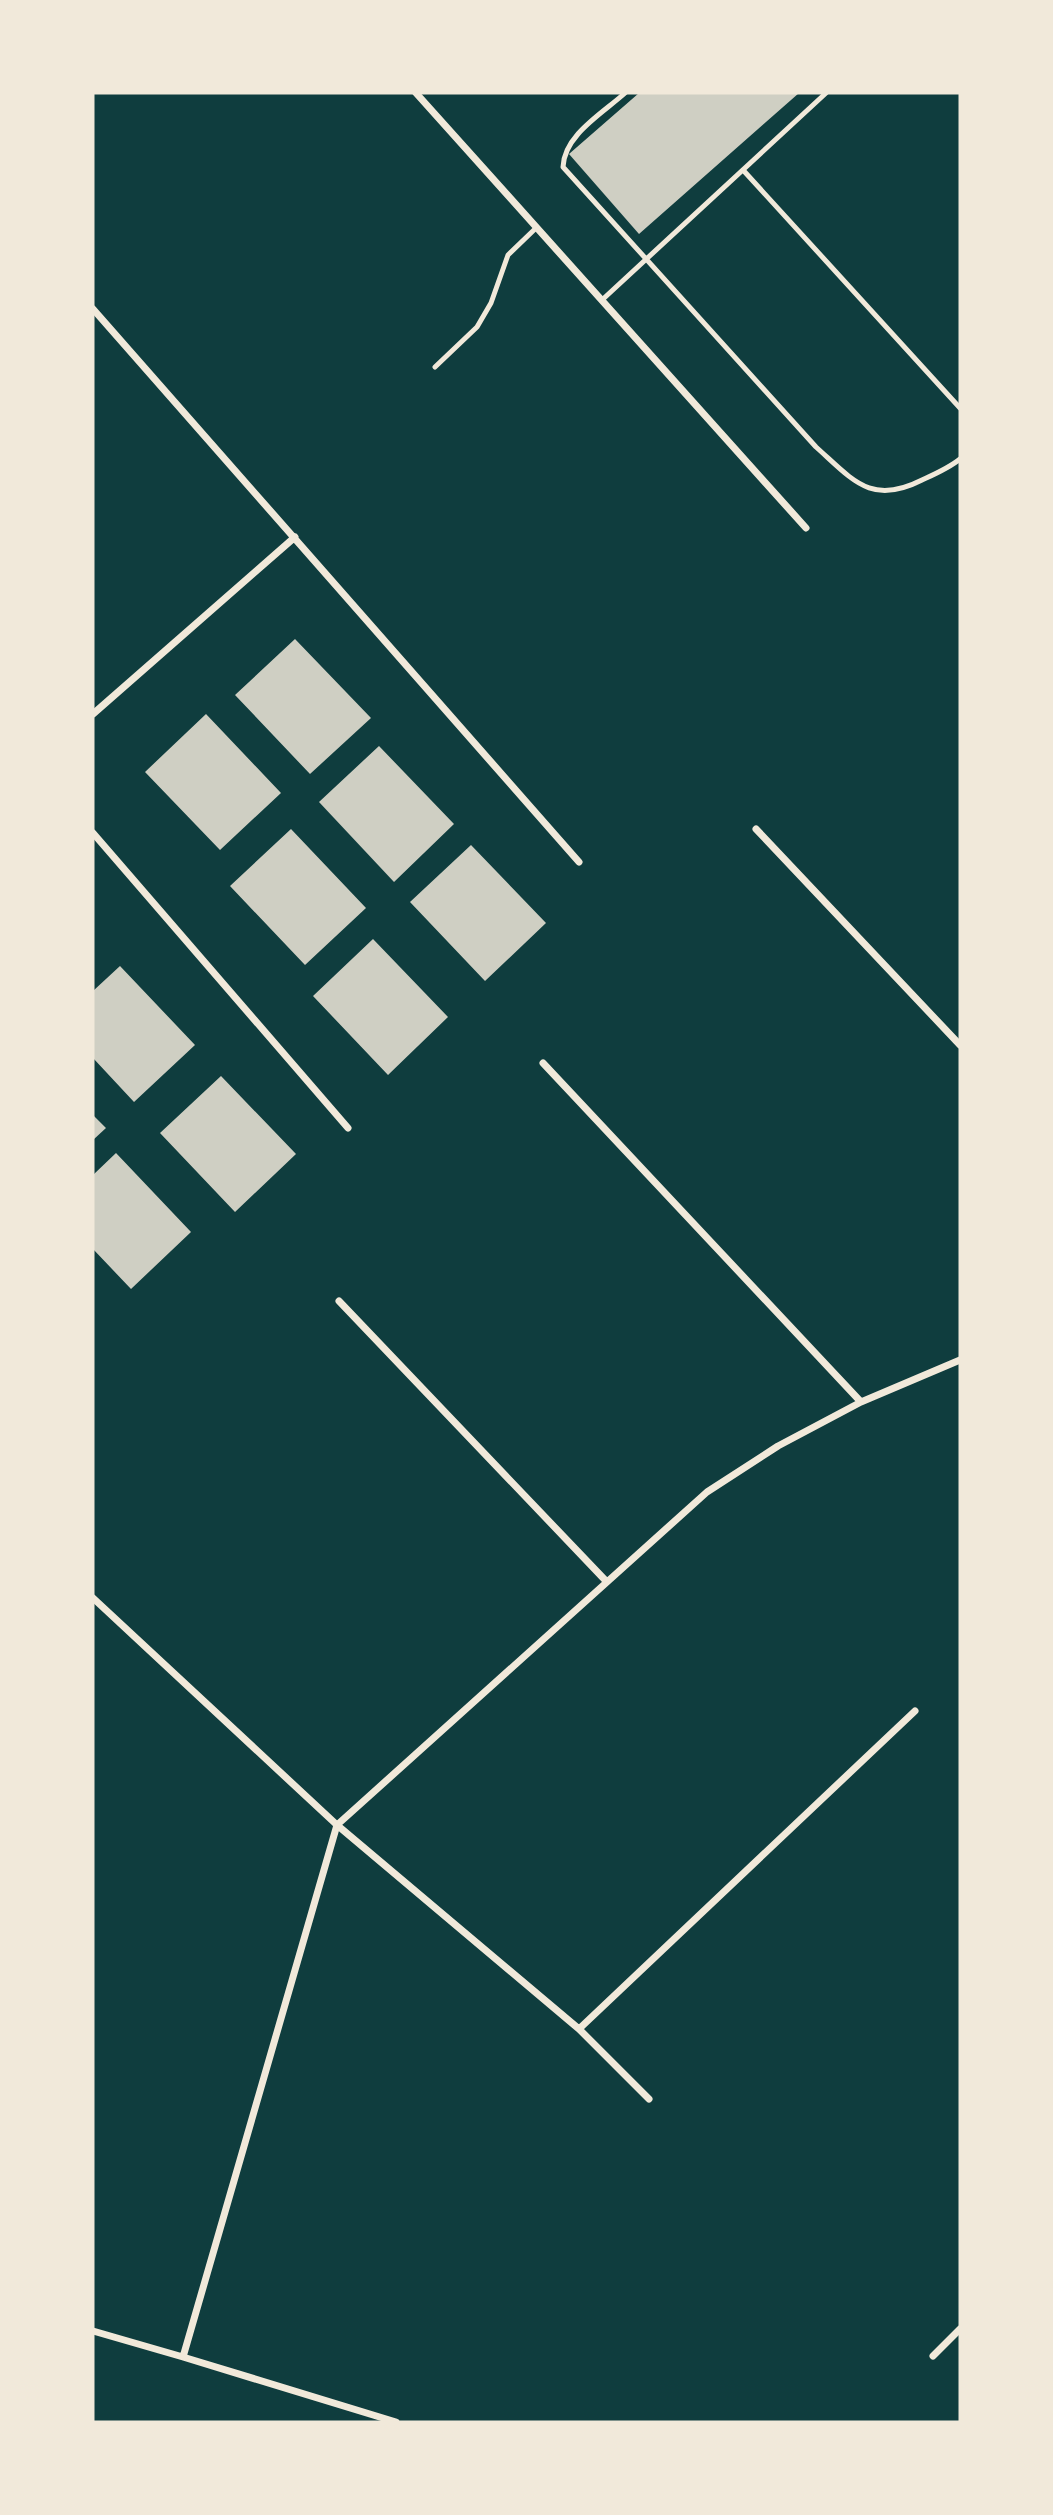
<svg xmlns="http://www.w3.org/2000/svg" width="1053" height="2515" viewBox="0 0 1053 2515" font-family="'Noto Sans',sans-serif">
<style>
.building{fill:#cfcfc3}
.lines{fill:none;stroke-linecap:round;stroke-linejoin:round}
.service{stroke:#f1e9da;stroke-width:5}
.minor{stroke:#f1e9da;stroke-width:7}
</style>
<rect width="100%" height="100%" fill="#0f3d3e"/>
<path class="building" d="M 639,93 L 799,93 L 639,234 L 569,154 Z
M 295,639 L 371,718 L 310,774 L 235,695 Z
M 206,714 L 281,793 L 220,850 L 145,772 Z
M 379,746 L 454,824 L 394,882 L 319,802 Z
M 291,829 L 366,908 L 305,965 L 230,886 Z
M 471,845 L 546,923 L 485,981 L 410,902 Z
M 373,939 L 448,1017 L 388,1075 L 313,996 Z
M 120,966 L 195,1045 L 134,1102 L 93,1058 L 93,991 Z
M 221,1076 L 296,1154 L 235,1212 L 160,1133 Z
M 93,1115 L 106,1128 L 93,1140 Z
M 116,1153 L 191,1232 L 131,1289 L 93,1249 L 93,1175 Z"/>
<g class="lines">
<path class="service" d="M 625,93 C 603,113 564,135 563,167 L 816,447 C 853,480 871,506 922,480 C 935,474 949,468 960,459
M 743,170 L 960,408
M 602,300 L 826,93
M 435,367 L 477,327 L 491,303 L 508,255 L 536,228"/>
<path class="minor" d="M 416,93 L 806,528
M 93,309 L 579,862
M 93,714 L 295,537
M 756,829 L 960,1045
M 93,833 L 348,1128
M 543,1063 L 861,1402
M 339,1301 L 606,1581
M 93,1598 L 337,1825 L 579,2029 L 649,2099
M 579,2029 L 915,1711
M 93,2331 L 183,2357
M 933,2356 L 960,2329
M 396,2422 L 183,2357 L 337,1825 L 707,1492 L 778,1446 L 861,1402 L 960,1360"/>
</g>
<rect width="1053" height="2515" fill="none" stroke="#f1e9da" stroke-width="189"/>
</svg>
